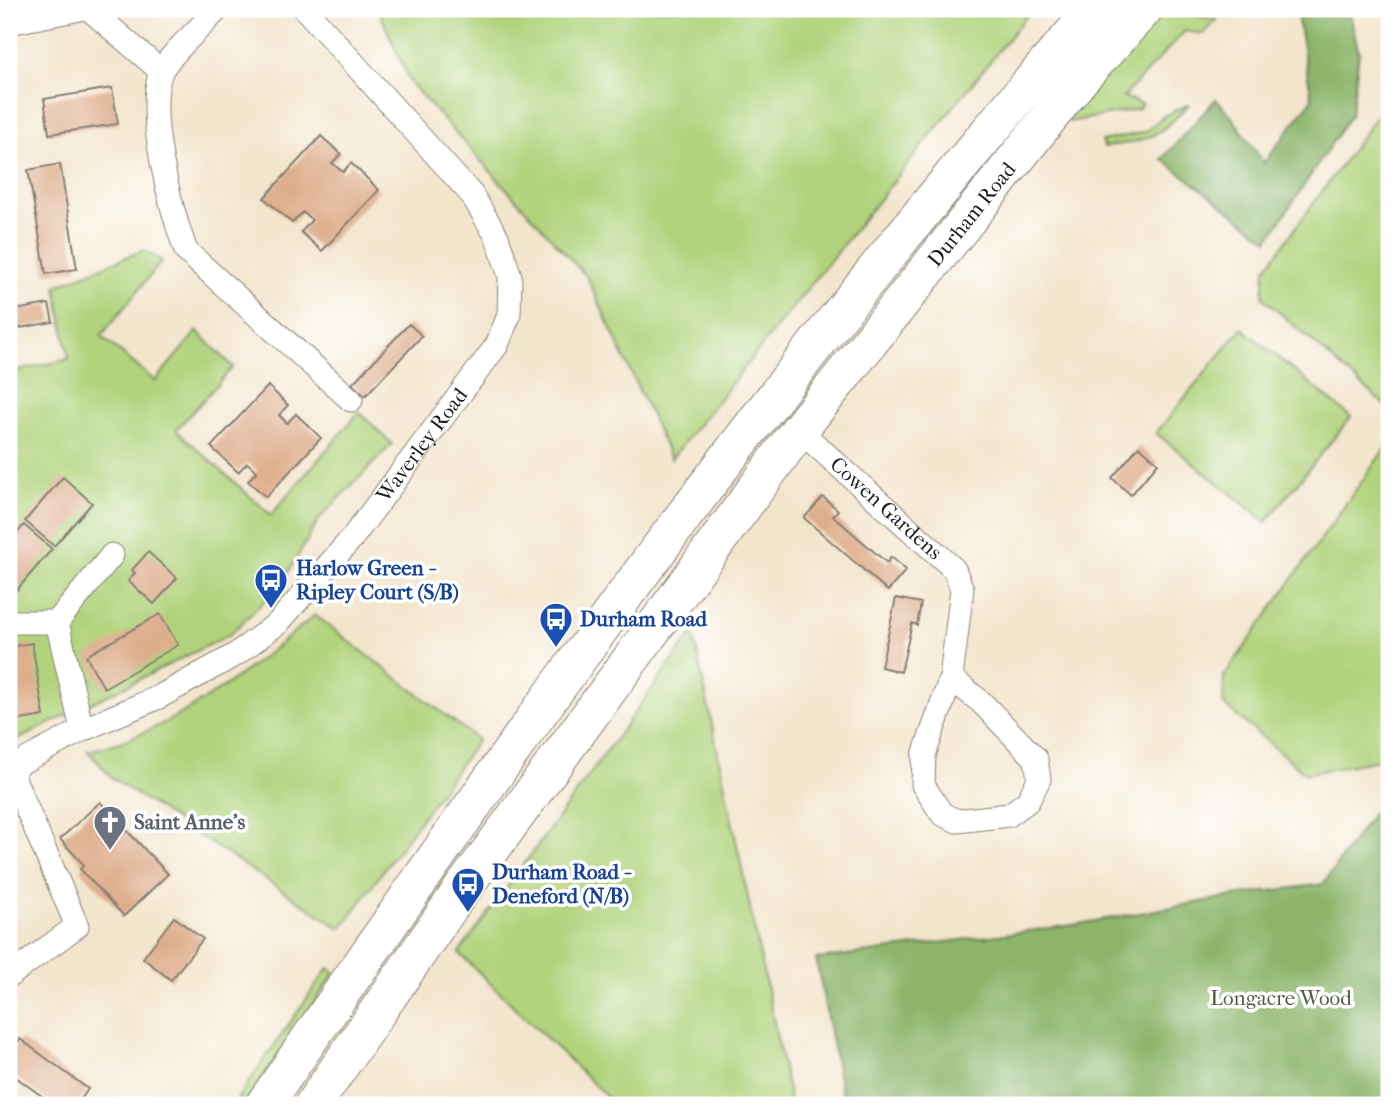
<svg xmlns="http://www.w3.org/2000/svg" width="1398" height="1114" viewBox="0 0 1398 1114" font-family="'IM FELL French Canon',serif">
<style>
.green{fill:#b0d37b;stroke:#66784c;stroke-width:2}
.forest{fill:#8cb56b;stroke:#546844;stroke-width:2}
.building{fill:#deae8c}
.lines{fill:none;stroke-linecap:round;stroke-linejoin:round}
.minor-casing{stroke:#888074;stroke-width:25}
.primary-casing{stroke:#888074;stroke-width:39}
.minor{stroke:#fff;stroke-width:23}
.primary{stroke:#fff;stroke-width:37}
.labels{text-anchor:middle;dominant-baseline:central;stroke-width:7;stroke-linejoin:round;paint-order:stroke}
.street-label{font-size:21px;fill:#1c1c1c;stroke:#fff}
.transit-label{font-size:21px;font-weight:bold;fill:#164399;stroke:#fff;text-anchor:start}
.worship-label{font-size:21px;font-weight:bold;fill:#5b616d;stroke:#fff;text-anchor:start}
.park-label{font-size:21px;fill:#505c3d;stroke:#fff}
</style>
<rect width="100%" height="100%" fill="#fff"/>
<filter id="ink" filterUnits="userSpaceOnUse"><feTurbulence type="fractalNoise" baseFrequency=".0143" numOctaves="2"/><feDisplacementMap in="SourceGraphic" scale="14" xChannelSelector="R" yChannelSelector="G"/><feConvolveMatrix kernelMatrix="1 2 1 2 8 2 1 2 1" color-interpolation-filters="sRGB"/></filter>
<filter id="wash" filterUnits="userSpaceOnUse"><feTurbulence type="fractalNoise" baseFrequency=".00686" numOctaves="4" result="noise"/><feDisplacementMap in="SourceGraphic" scale="28" xChannelSelector="R" yChannelSelector="G"/><feGaussianBlur stdDeviation="1.57" result="paint"/><feColorMatrix in="noise" values="0 0 0 0 0 0 0 0 0 0 0 0 0 0 0 0 0 1.4 0 .05"/><feComposite in="paint" operator="in"/></filter>
<g filter="url(#wash)">
<rect width="100%" height="100%" fill="#f3e5cc"/>
<path class="green" d="M 378,9 L 1032,9 L 671,459 L 587,277 L 411,84 Z
M 1164,9 L 1205,9 L 1199,16 L 1217,20 L 1203,34 L 1185,31 L 1123,97 L 1142,104 L 1138,109 L 1070,122 L 1067,116 Z
M 1389,99 L 1389,409 L 1263,298 L 1265,270 Z
M 1189,104 C 1157,139 1149,140 1104,147 L 1102,141 L 1145,132 L 1163,116 Z
M 143,250 L 162,261 L 101,336 L 155,381 L 197,331 L 233,367 L 176,430 L 271,515 L 359,412 L 392,444 L 319,519 L 281,585 L 229,635 L 9,744 L 9,373 L 69,359 L 56,286 Z
M 1242,328 L 1351,417 L 1266,522 L 1156,433 Z
M 1389,443 L 1389,758 L 1306,774 L 1223,704 L 1224,676 Z
M 315,615 L 478,740 L 341,929 L 112,778 L 88,751 C 174,732 249,670 315,615 Z
M 693,633 L 791,1105 L 615,1105 L 459,953 Z
M 328,968 L 335,972 L 244,1105 L 233,1105 Z"/>
<path class="forest" d="M 1296,9 L 1349,9 L 1359,53 L 1351,114 L 1268,240 L 1162,159 L 1216,99 L 1232,117 L 1264,163 L 1312,99 Z
M 1389,790 L 1389,1105 L 844,1105 L 816,959 L 1073,925 L 1239,895 L 1323,884 Z"/>
<g id="blocks">
<path class="building" d="M 112,88 L 118,124 L 49,134 L 44,99 Z
M 321,136 L 341,154 L 332,163 L 343,172 L 351,163 L 379,190 L 322,251 L 301,232 L 312,220 L 303,212 L 292,223 L 264,198 Z
M 60,164 L 77,269 L 46,274 L 28,170 Z
M 49,304 L 53,322 L 9,330 L 9,311 Z
M 409,324 L 422,336 L 365,396 L 352,384 Z
M 268,386 L 288,405 L 279,415 L 287,423 L 296,414 L 321,438 L 266,497 L 248,481 L 257,471 L 247,463 L 238,472 L 211,447 Z
M 1139,446 L 1158,463 L 1131,495 L 1112,478 Z
M 63,477 L 92,503 L 54,546 L 25,521 Z
M 823,497 L 838,510 L 833,516 L 887,563 L 891,557 L 906,570 L 888,591 L 804,518 Z
M 24,525 L 52,549 L 15,592 L 9,587 L 9,543 Z
M 148,552 L 177,578 L 154,604 L 128,581 L 135,573 L 132,570 Z
M 896,598 L 921,603 L 917,625 L 912,623 L 901,672 L 881,667 Z
M 160,614 L 178,645 L 104,688 L 86,656 Z
M 32,643 L 44,716 L 9,722 L 9,647 Z
M 100,802 L 168,874 L 124,916 L 80,869 L 84,865 L 60,839 Z
M 174,917 L 203,939 L 171,980 L 143,958 Z
M 20,1039 L 88,1089 L 77,1105 L 54,1105 L 9,1072 L 9,1054 Z"/>
</g>
</g>
<g filter="url(#ink)">
<use href="#blocks" fill-opacity="0" stroke="#888074" stroke-width="2"/>
<g class="lines">
<defs>
<g id="minor">
<path d="M 89,9 L 161,71"/>
<path d="M 218,9 C 206,22 166,58 161,72 C 145,113 171,210 186,251 L 351,400"/>
<path d="M 9,23 L 80,9"/>
<path id="s1" d="M 799,430 L 954,569 L 962,589 L 951,678 L 924,755 L 923,785 L 942,814 L 957,821 L 1009,815 L 1028,801 L 1039,779 L 1036,759 L 981,702 L 951,678"/>
<path d="M 14,622 L 57,622"/>
<path d="M 82,730 L 57,622 L 112,555"/>
<path id="s2" d="M 9,769 L 82,730 L 159,697 L 235,655 L 278,623 L 352,538 L 497,345 L 509,315 L 510,276 L 497,237 L 472,195 L 305,9"/>
<path d="M 9,976 L 77,926 L 10,769"/>
</g>
<g id="primary">
<path d="M 264,1105 C 464,814 667,526 890,252 C 957,170 1024,88 1095,9"/>
<path id="s3" d="M 313,1105 L 460,892 L 799,430 L 1080,79 L 1144,9"/>
</g>
</defs>
<use href="#minor" class="minor-casing"/>
<use href="#primary" class="primary-casing"/>
<use href="#minor" class="minor"/>
<use href="#primary" class="primary"/>
</g>
</g>
<defs>
<symbol id="bus-pin" viewBox="-11 -11 22 30"><path d="M0 17L-7.5 6A9.5 9.5 0 1 1 7.5 6Z" fill="#1a4fb4" stroke="#fff"/><path d="M-5-6H5V4H4V6H2V4H-2V6H-4V4H-5ZM-3.5-4V0h7V-4ZM-3.5 1.2v1.5H-2V1.2ZM2 1.2v1.5H3.5V1.2Z" fill="#fff"/></symbol>
<symbol id="church-pin" viewBox="-11 -11 22 30"><path d="M0 17L-7.5 6A9.5 9.5 0 1 1 7.5 6Z" fill="#6b7280" stroke="#fff"/><path d="M-1.2-6h2.4v3.5h3.3v2.4h-3.3V6h-2.4V-.1h-3.3v-2.4h3.3Z" fill="#fff"/></symbol>
</defs>
<g fill-rule="evenodd">
<use href="#bus-pin" x="252" y="561" width="38" height="52"/>
<use href="#bus-pin" x="537" y="600" width="38" height="52"/>
<use href="#church-pin" x="91" y="803" width="38" height="52"/>
<use href="#bus-pin" x="449" y="865" width="38" height="52"/>
</g>
<g class="labels">
<g class="street-label">
<text stroke="none"><textPath href="#s3" startOffset="1108">Durham Road</textPath></text>
<text stroke="none"><textPath href="#s2" startOffset="536">Waverley Road</textPath></text>
<text stroke="none"><textPath href="#s1" startOffset="117">Cowen Gardens</textPath></text>
</g>
<g class="transit-label">
<text x="296" y="568">Harlow Green -<tspan x="296" dy="24">Ripley Court (S/B)</tspan></text>
<text x="580" y="619">Durham Road</text>
<text x="492" y="872">Durham Road -<tspan x="492" dy="24">Deneford (N/B)</tspan></text>
</g>
<g class="worship-label">
<text x="134" y="822">Saint Anne's</text>
</g>
<g class="park-label">
<text x="1281" y="998">Longacre Wood</text>
</g>
</g>
<rect width="1398" height="1114" fill="none" stroke="#fff" stroke-width="35"/>
</svg>
